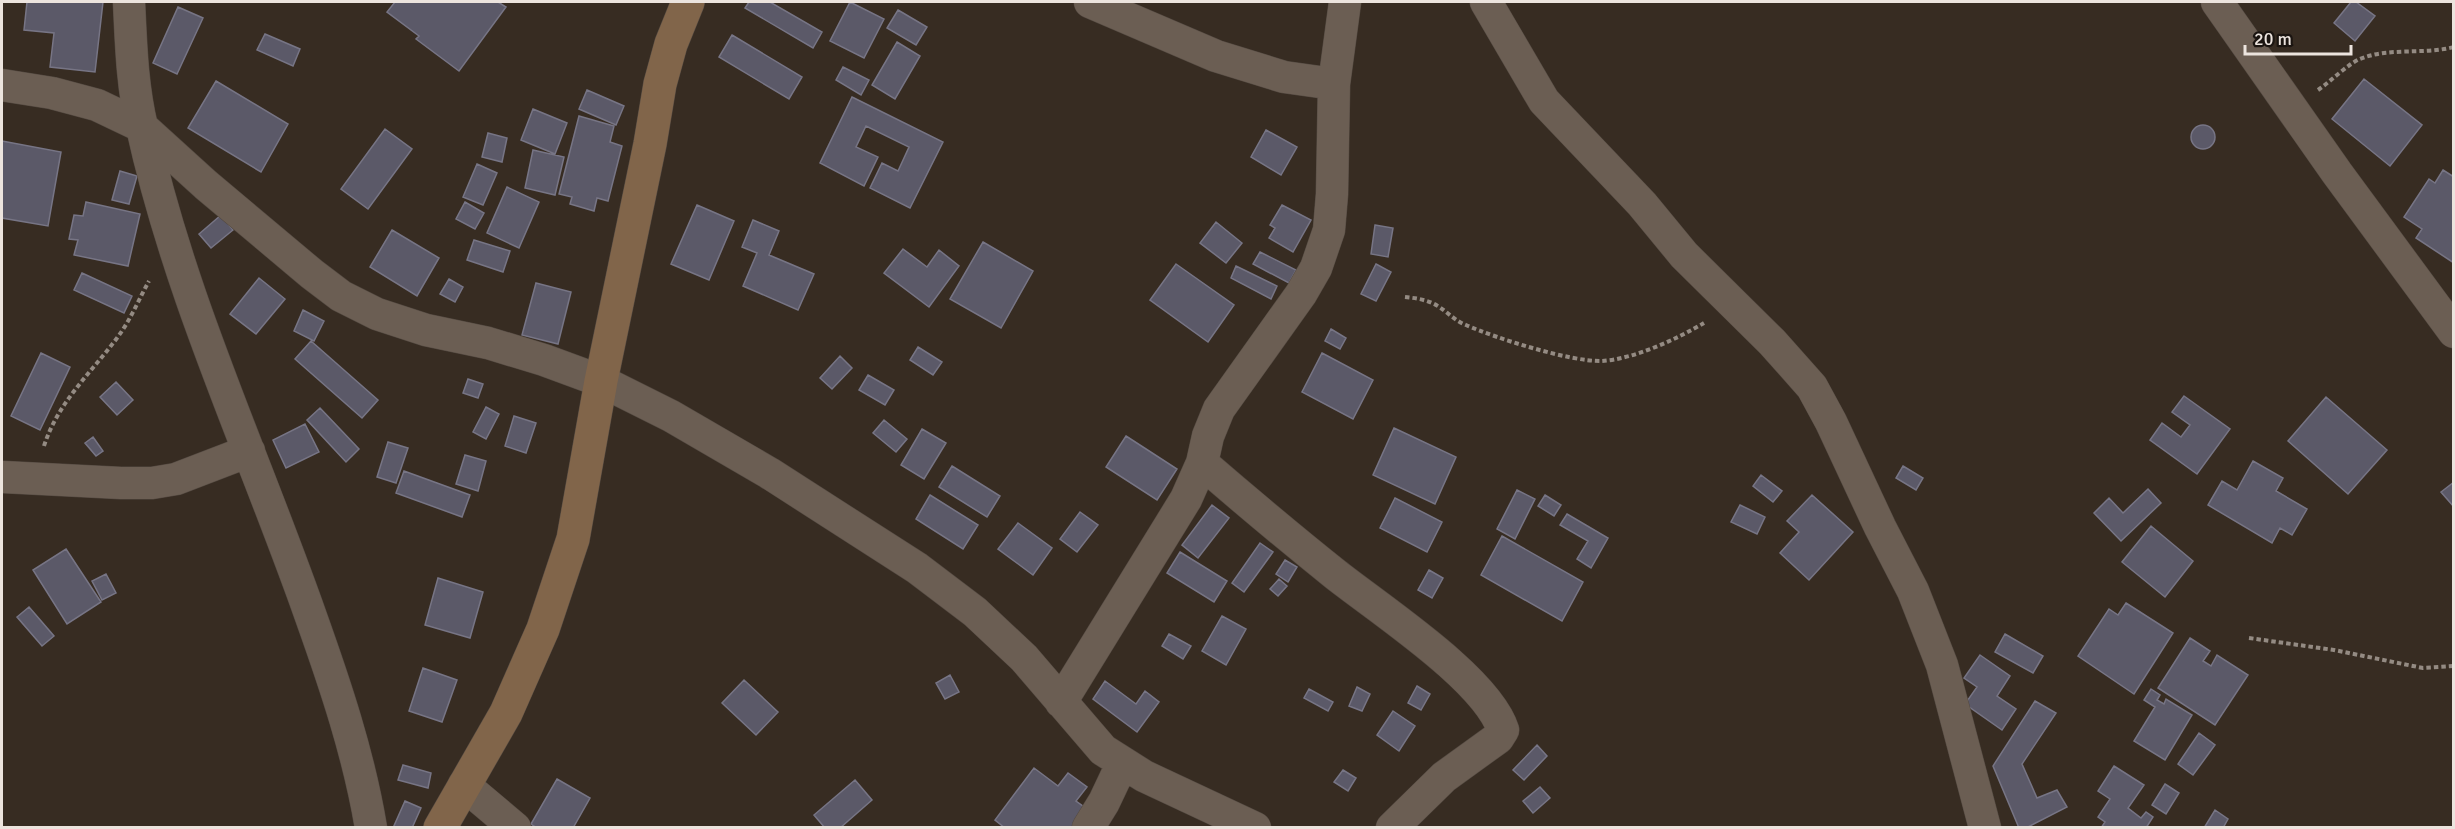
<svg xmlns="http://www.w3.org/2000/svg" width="2455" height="829" viewBox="0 0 2455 829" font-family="Signika,sans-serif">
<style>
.building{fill:#5b5968;stroke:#777585;stroke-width:1.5}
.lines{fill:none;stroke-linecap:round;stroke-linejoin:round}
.street-casing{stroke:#544a42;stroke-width:33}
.secondary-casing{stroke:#544a42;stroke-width:34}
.path{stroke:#948b83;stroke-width:4;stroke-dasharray:4.5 3;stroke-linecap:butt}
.street{stroke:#6b5e53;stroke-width:32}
.secondary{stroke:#81654a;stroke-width:33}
</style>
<rect width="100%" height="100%" fill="#372c22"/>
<path class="building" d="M 27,2 L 103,2 L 95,72 L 50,67 L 54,33 L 24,30 Z
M 395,2 L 498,2 L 506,7 L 459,71 L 416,39 L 419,36 L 387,12 Z
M 749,2 L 770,2 L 822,32 L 813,48 L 745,8 Z
M 850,2 L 884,19 L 864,58 L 830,41 Z
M 2351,2 L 2356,2 L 2375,16 L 2355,41 L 2334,23 Z
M 178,7 L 203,18 L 177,74 L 153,63 Z
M 898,10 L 927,27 L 916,45 L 887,28 Z
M 265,34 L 300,49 L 293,66 L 257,50 Z
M 732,35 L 802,77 L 789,99 L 719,57 Z
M 897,42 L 920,56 L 895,99 L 872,85 Z
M 843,67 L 869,80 L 861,95 L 836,80 Z
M 2364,79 L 2422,125 L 2390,166 L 2332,119 Z
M 216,81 L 288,124 L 261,172 L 188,128 Z
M 587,90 L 624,106 L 616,125 L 579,109 Z
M 852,97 L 943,142 L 910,208 L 870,188 L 882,163 L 898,171 L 909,147 L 866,126 L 856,147 L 878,157 L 864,186 L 820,163 Z
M 533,109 L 567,123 L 555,154 L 521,140 Z
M 579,116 L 614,126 L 610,142 L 622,146 L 608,201 L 597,198 L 594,211 L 570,204 L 572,197 L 559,194 Z
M2191 137a12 12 0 1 1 24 0a12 12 0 1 1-24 0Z
M 385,129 L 412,149 L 368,209 L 341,189 Z
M 1266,130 L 1297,147 L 1281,175 L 1251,157 Z
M 488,133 L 507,138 L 502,162 L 482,157 Z
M 2,141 L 61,152 L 48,226 L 2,218 Z
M 533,150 L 564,157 L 555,195 L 525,188 Z
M 477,164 L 497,173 L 483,205 L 463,197 Z
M 2443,170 L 2454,177 L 2454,263 L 2416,238 L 2422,229 L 2404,217 L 2429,179 L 2435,183 Z
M 120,171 L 137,176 L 129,204 L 112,200 Z
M 507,187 L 539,202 L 519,248 L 487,233 Z
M 86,202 L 140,214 L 128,266 L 74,255 L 78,240 L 69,239 L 74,215 L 83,216 Z
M 465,202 L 484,213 L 475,229 L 456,219 Z
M 697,205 L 734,221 L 709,280 L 671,264 Z
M 1282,205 L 1311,220 L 1293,252 L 1269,238 L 1275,228 L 1270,225 Z
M 221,215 L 233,230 L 211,248 L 199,234 Z
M 753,220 L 779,231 L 769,255 L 814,274 L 798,310 L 743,286 L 757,253 L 742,247 Z
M 1216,222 L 1242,243 L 1226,263 L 1200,243 Z
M 1375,225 L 1393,228 L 1388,257 L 1371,254 Z
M 392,230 L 439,258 L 417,296 L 370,267 Z
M 474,240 L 510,251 L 503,272 L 467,260 Z
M 983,242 L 1033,271 L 1001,328 L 950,299 Z
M 903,249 L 927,267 L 939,250 L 959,266 L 929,307 L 884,273 Z
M 1260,252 L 1296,270 L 1289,283 L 1253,264 Z
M 1176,264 L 1234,305 L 1208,342 L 1150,300 Z
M 1376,264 L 1391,272 L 1376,301 L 1361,294 Z
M 1236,266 L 1277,286 L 1271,299 L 1231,278 Z
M 82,273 L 132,296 L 124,313 L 74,290 Z
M 259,278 L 285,299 L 256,334 L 230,314 Z
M 449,279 L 463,287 L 455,302 L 440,294 Z
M 536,283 L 571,292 L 558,344 L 522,335 Z
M 303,310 L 324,321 L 314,341 L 294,331 Z
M 1331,329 L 1346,338 L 1340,349 L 1325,341 Z
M 311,341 L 378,400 L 362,418 L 295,359 Z
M 918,347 L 942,362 L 933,375 L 910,360 Z
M 41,353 L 70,367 L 40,430 L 11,416 Z
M 1322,353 L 1373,380 L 1353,419 L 1302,392 Z
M 840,356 L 852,368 L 832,389 L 820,378 Z
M 868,375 L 894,390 L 885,405 L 859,390 Z
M 468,379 L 483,384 L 478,398 L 463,393 Z
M 116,382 L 133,400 L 117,415 L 100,397 Z
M 2184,396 L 2230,429 L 2197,474 L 2150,440 L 2162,423 L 2181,437 L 2190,425 L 2172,412 Z
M 2326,397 L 2387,450 L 2348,494 L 2288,441 Z
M 486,407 L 499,414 L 486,439 L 473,432 Z
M 320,408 L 359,449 L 346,462 L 307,420 Z
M 514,416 L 536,423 L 526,453 L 505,446 Z
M 884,420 L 907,439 L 896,452 L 873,433 Z
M 305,424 L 319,452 L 286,468 L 273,440 Z
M 1394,428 L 1456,457 L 1435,504 L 1373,475 Z
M 922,429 L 946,443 L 924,479 L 901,465 Z
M 1126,436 L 1177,469 L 1157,500 L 1106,467 Z
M 93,437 L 103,451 L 96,456 L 85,443 Z
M 388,442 L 408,448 L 396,483 L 377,477 Z
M 465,455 L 486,461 L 478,491 L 456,484 Z
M 2253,461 L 2283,478 L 2276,491 L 2307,509 L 2292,535 L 2280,528 L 2272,543 L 2208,505 L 2222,481 L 2237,490 Z
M 952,466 L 1000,496 L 987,517 L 939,487 Z
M 1903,466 L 1923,478 L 1916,490 L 1896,478 Z
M 404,471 L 470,495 L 462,517 L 396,493 Z
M 1761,475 L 1782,491 L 1773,502 L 1753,486 Z
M 2454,482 L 2454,507 L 2441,492 Z
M 2148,489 L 2161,503 L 2121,541 L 2094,513 L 2109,498 L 2123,513 Z
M 1517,490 L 1535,499 L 1515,539 L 1497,529 Z
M 930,495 L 978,525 L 963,549 L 916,519 Z
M 1545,495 L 1561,505 L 1554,516 L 1538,506 Z
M 1812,495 L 1853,532 L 1809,580 L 1780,553 L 1799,532 L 1787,521 Z
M 1395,498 L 1442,522 L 1427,552 L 1380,528 Z
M 1212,505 L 1229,518 L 1198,558 L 1182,545 Z
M 1740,505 L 1765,517 L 1757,534 L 1731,522 Z
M 1080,512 L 1098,525 L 1077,552 L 1060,539 Z
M 1567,514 L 1608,538 L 1591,568 L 1577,559 L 1588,541 L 1560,525 Z
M 1018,523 L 1052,548 L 1033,575 L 998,549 Z
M 2151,526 L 2193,561 L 2165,597 L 2122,562 Z
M 1502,536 L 1583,582 L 1562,621 L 1481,575 Z
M 1260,543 L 1273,552 L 1244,592 L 1232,583 Z
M 66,549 L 101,602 L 67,624 L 33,570 Z
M 1180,552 L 1227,581 L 1214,602 L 1167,573 Z
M 1285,560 L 1297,567 L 1288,582 L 1276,574 Z
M 1429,570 L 1443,578 L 1432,598 L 1418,590 Z
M 106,574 L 116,593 L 102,600 L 92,581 Z
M 438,578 L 483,592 L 470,638 L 425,625 Z
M 1279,579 L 1287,586 L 1278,596 L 1270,589 Z
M 2126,603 L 2173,633 L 2134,694 L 2078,656 L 2109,609 L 2118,615 Z
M 29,607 L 54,636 L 42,646 L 17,617 Z
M 1222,616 L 1246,629 L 1226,665 L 1202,651 Z
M 1169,634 L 1191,646 L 1183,659 L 1162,646 Z
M 2005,634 L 2043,656 L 2033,673 L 1995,652 Z
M 2190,638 L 2210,651 L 2203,661 L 2211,666 L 2217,655 L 2248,675 L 2215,725 L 2158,688 Z
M 1980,655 L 2010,676 L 1997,696 L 2016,709 L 2002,730 L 1965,704 L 1977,687 L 1964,678 Z
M 423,668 L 457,680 L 442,722 L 409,711 Z
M 950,675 L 959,692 L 945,699 L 936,683 Z
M 744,680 L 778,712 L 756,735 L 722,703 Z
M 1105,681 L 1136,704 L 1145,691 L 1159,702 L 1137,732 L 1093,699 Z
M 1417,686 L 1430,694 L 1421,710 L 1408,703 Z
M 1357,687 L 1370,694 L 1362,711 L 1349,706 Z
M 1309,689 L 1333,702 L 1328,711 L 1304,698 Z
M 2151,689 L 2160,695 L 2157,700 L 2164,704 L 2166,699 L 2192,715 L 2165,760 L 2134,741 L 2155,707 L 2144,700 Z
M 2035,701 L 2056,713 L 2022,764 L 2037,798 L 2057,790 L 2067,807 L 2026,828 L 2019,828 L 1993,766 Z
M 1393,711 L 1415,726 L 1399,751 L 1377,735 Z
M 2199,733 L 2215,745 L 2193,775 L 2178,764 Z
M 1537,745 L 1547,756 L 1524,780 L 1513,770 Z
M 403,765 L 431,773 L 428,788 L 398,780 Z
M 2114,766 L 2144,785 L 2128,808 L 2141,818 L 2146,812 L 2153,817 L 2146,828 L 2101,828 L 2105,822 L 2098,817 L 2110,799 L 2098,791 Z
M 1034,768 L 1058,786 L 1068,773 L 1087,787 L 1076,801 L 1087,809 L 1073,828 L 1005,828 L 995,820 Z
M 1343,770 L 1356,778 L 1348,791 L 1334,782 Z
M 557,779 L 590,798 L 573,828 L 537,828 L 531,824 Z
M 855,780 L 872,800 L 840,828 L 825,828 L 814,815 Z
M 2165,784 L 2179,793 L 2166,814 L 2152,805 Z
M 1540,787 L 1550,798 L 1533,813 L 1523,801 Z
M 405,801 L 421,808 L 412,828 L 393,828 Z
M 2215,810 L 2228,819 L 2223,828 L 2204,828 Z"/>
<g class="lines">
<defs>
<path id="street" d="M 129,2 C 131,43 132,86 142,127 C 179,296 253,452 310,614 C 335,684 359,755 371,828
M 1090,2 L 1216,56 L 1284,77 L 1334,84
M 1486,2 L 1544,101 L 1642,204 L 1684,255 L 1772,342 L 1812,387 L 1831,422 L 1880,527 L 1913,591 L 1942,665 L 1985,828
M 2217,2 L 2337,173 L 2454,332
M 2,85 L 52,93 L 97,105 L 141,126 L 206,185 L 312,274 L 341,296 L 377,314 L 426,330 L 488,343 L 544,360 L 601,381 L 671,416 L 769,473 L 917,568 L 975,612 L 1024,658 L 1103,750 L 1144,776 L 1255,828
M 1202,463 C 1246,501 1290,538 1335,574 C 1379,609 1487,679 1503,730 L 1498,738 L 1444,777 L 1392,828
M 3,477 L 121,483 L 152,483 L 176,479 L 249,451
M 1061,702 L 1186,499 L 1202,463 L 1208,436 L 1219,409 L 1301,294 L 1316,268 L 1329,230 L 1332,194 L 1334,84 L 1345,2
M 464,785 L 515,828
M 1088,828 L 1104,802 L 1122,764"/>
<path id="secondary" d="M 440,828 L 506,713 L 543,629 L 573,539 L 601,381 L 650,144 L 660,84 L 671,44 L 688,2"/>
</defs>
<use href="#street" class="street-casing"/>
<use href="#secondary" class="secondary-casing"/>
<path class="path" d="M 2318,90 C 2330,82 2349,63 2360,59 C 2389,47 2423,55 2454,47
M 1405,297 C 1414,298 1423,299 1432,303 C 1444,308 1453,320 1466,325 C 1495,338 1571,362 1602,361 C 1634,359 1677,339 1704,323
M 44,446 C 58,402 91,373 117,338 C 130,321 139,299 149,281
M 2249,638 L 2334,650 L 2423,668 L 2454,666"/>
<use href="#street" class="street"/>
<use href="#secondary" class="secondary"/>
</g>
<rect width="2455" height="829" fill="none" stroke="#ece4de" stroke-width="6"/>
<path d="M2245 45v9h106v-9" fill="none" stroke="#ece4de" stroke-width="3"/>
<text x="2254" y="45" font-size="18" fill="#ece4de" stroke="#1b1511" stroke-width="4.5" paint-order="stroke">20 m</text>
</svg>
